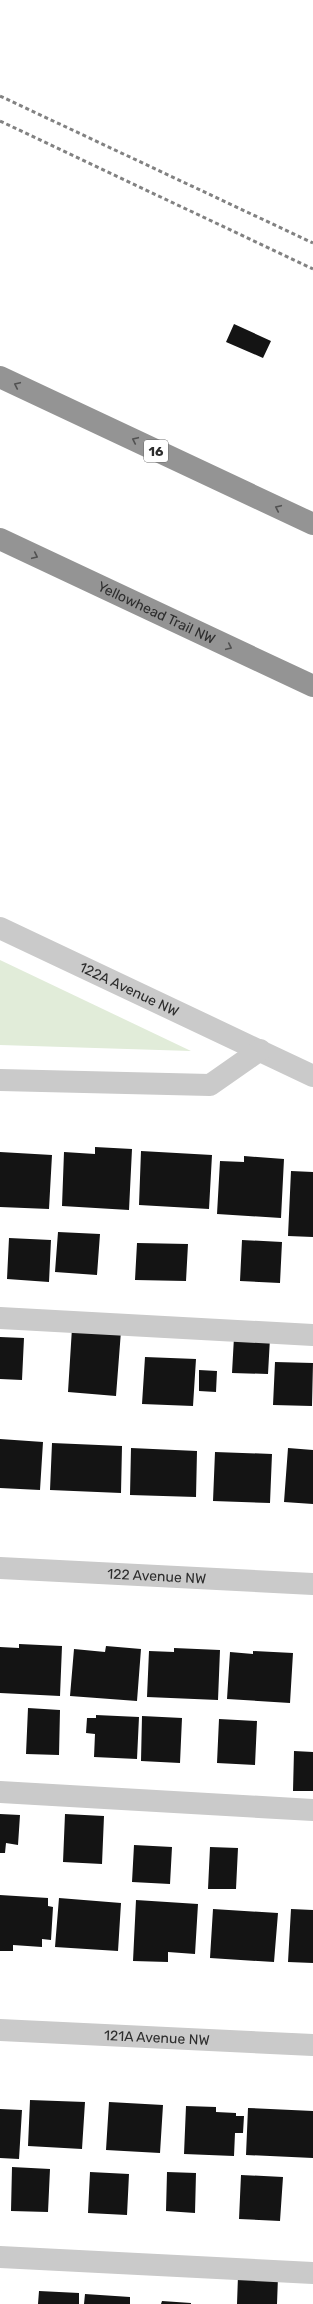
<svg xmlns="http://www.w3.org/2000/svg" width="313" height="2304" viewBox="0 0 313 2304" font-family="Rubik,sans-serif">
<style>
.green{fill:#e1ecd9}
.building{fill:#141414}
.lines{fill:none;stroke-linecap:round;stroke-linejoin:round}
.minor{stroke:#cacaca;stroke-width:22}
.highway{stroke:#949494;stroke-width:22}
.rail{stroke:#828282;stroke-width:3;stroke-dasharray:4 3;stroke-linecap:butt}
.oneway{stroke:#515151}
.labels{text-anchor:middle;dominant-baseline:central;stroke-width:4;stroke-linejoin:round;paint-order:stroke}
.shield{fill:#fff;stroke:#6c6c6c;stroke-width:1}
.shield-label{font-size:13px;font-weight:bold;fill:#2d2d2d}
.street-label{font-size:14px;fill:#2d2d2d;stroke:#fff}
</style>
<rect width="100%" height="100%" fill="#fff"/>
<path class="green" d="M 0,960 L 191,1051 L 0,1045 Z"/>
<path class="building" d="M 234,324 L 271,341 L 263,358 L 226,342 Z
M 95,1147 L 132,1149 L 129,1210 L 62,1206 L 64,1152 L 95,1154 Z
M 141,1151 L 212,1155 L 209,1209 L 139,1205 Z
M 0,1152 L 52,1155 L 49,1209 L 0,1207 Z
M 244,1156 L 284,1159 L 281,1218 L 217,1214 L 220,1161 L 244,1162 Z
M 291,1171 L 313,1172 L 313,1237 L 288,1236 Z
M 58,1232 L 100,1234 L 97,1275 L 55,1272 Z
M 9,1238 L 51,1240 L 49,1282 L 7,1279 Z
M 242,1240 L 282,1242 L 280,1283 L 240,1281 Z
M 137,1243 L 188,1244 L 186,1281 L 135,1280 Z
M 72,1328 L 121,1331 L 116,1396 L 68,1392 Z
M 0,1337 L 24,1338 L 22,1380 L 0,1379 Z
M 234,1337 L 270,1338 L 268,1374 L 232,1373 Z
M 145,1357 L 196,1359 L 193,1406 L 142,1404 Z
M 275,1362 L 313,1363 L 312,1406 L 273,1405 Z
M 199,1370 L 217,1371 L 216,1392 L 199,1391 Z
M 0,1439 L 43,1442 L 40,1490 L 0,1488 Z
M 52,1443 L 122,1446 L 121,1493 L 50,1490 Z
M 131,1448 L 197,1451 L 196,1497 L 130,1495 Z
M 288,1448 L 313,1450 L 313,1504 L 284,1502 Z
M 215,1452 L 272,1454 L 270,1503 L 213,1501 Z
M 19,1644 L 62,1646 L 60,1696 L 0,1693 L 0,1647 L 19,1648 Z
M 106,1646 L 141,1649 L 137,1701 L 70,1696 L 74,1649 L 105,1652 Z
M 174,1648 L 220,1650 L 218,1700 L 147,1697 L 149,1651 L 174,1652 Z
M 253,1651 L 293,1653 L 290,1703 L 227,1699 L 230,1652 L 253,1654 Z
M 28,1708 L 60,1710 L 59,1755 L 26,1754 Z
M 96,1715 L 139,1717 L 137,1759 L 94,1757 L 95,1734 L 86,1733 L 87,1718 L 96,1718 Z
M 142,1716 L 182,1718 L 180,1763 L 141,1761 Z
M 219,1719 L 257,1721 L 255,1765 L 217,1763 Z
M 294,1751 L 313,1752 L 313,1791 L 293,1791 Z
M 0,1814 L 20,1815 L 18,1845 L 6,1843 L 5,1853 L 0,1853 Z
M 65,1814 L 104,1816 L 102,1864 L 63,1862 Z
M 134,1845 L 172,1847 L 170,1884 L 132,1882 Z
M 210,1847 L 238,1848 L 236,1889 L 208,1889 Z
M 0,1895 L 48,1898 L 48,1906 L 53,1907 L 51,1940 L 42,1939 L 42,1947 L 13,1945 L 13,1951 L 0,1951 Z
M 59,1898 L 121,1903 L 118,1951 L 55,1947 Z
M 136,1900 L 198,1904 L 195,1954 L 168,1952 L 168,1962 L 133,1961 Z
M 213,1909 L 278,1913 L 274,1962 L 210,1958 Z
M 291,1909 L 313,1910 L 313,1963 L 288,1962 Z
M 30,2100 L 85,2102 L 82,2149 L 28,2146 Z
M 109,2102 L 163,2105 L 160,2153 L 106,2150 Z
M 186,2106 L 216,2107 L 216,2112 L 236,2113 L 236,2116 L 244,2116 L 243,2133 L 235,2133 L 234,2156 L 184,2154 Z
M 248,2108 L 313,2111 L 313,2158 L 246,2155 Z
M 0,2109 L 22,2110 L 19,2159 L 0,2158 Z
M 12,2167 L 50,2169 L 48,2212 L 11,2211 Z
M 90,2172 L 129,2174 L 127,2215 L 88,2213 Z
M 167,2172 L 196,2173 L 195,2213 L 166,2211 Z
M 241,2175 L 283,2177 L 280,2221 L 239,2219 Z
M 238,2276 L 278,2277 L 277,2304 L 237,2304 Z
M 39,2291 L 79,2293 L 79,2304 L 38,2304 Z
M 85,2294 L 130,2297 L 130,2304 L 84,2304 Z
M 162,2301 L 191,2303 L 191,2304 L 161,2304 Z"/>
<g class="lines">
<g class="minor">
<path id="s1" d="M 0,928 L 313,1076"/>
<path d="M 0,1080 L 210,1085 L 260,1050"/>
<path d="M 0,1318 L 313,1335"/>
<path id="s2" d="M 0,1568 L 313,1584"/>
<path d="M 0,1792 L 313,1810"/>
<path id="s3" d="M 0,2030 L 313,2045"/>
<path d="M 0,2257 L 313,2273"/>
</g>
<g class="highway">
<path d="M 0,377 L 313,524"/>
<path id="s4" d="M 0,539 L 313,686"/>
</g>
<path class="rail" d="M 0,96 L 313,243
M 0,121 L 313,269"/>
</g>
<defs><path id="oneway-chevron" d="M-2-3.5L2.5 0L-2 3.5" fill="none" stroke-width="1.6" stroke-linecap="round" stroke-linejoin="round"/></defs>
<g class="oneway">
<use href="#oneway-chevron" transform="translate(17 385) rotate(-155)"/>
<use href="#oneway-chevron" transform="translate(135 440) rotate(-155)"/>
<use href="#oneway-chevron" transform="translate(278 508) rotate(-155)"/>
<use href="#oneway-chevron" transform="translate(35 556) rotate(25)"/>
<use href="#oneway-chevron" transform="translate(229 647) rotate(25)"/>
</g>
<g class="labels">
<rect class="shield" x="144" y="440" width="24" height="22" rx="3"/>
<g class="shield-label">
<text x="156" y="451">16</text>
</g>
<g class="street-label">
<text stroke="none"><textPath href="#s4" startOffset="173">Yellowhead Trail NW</textPath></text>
<text stroke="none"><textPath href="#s1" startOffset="143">122A Avenue NW</textPath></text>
<text stroke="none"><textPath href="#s2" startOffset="157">122 Avenue NW</textPath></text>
<text stroke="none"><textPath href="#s3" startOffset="157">121A Avenue NW</textPath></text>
</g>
</g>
</svg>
